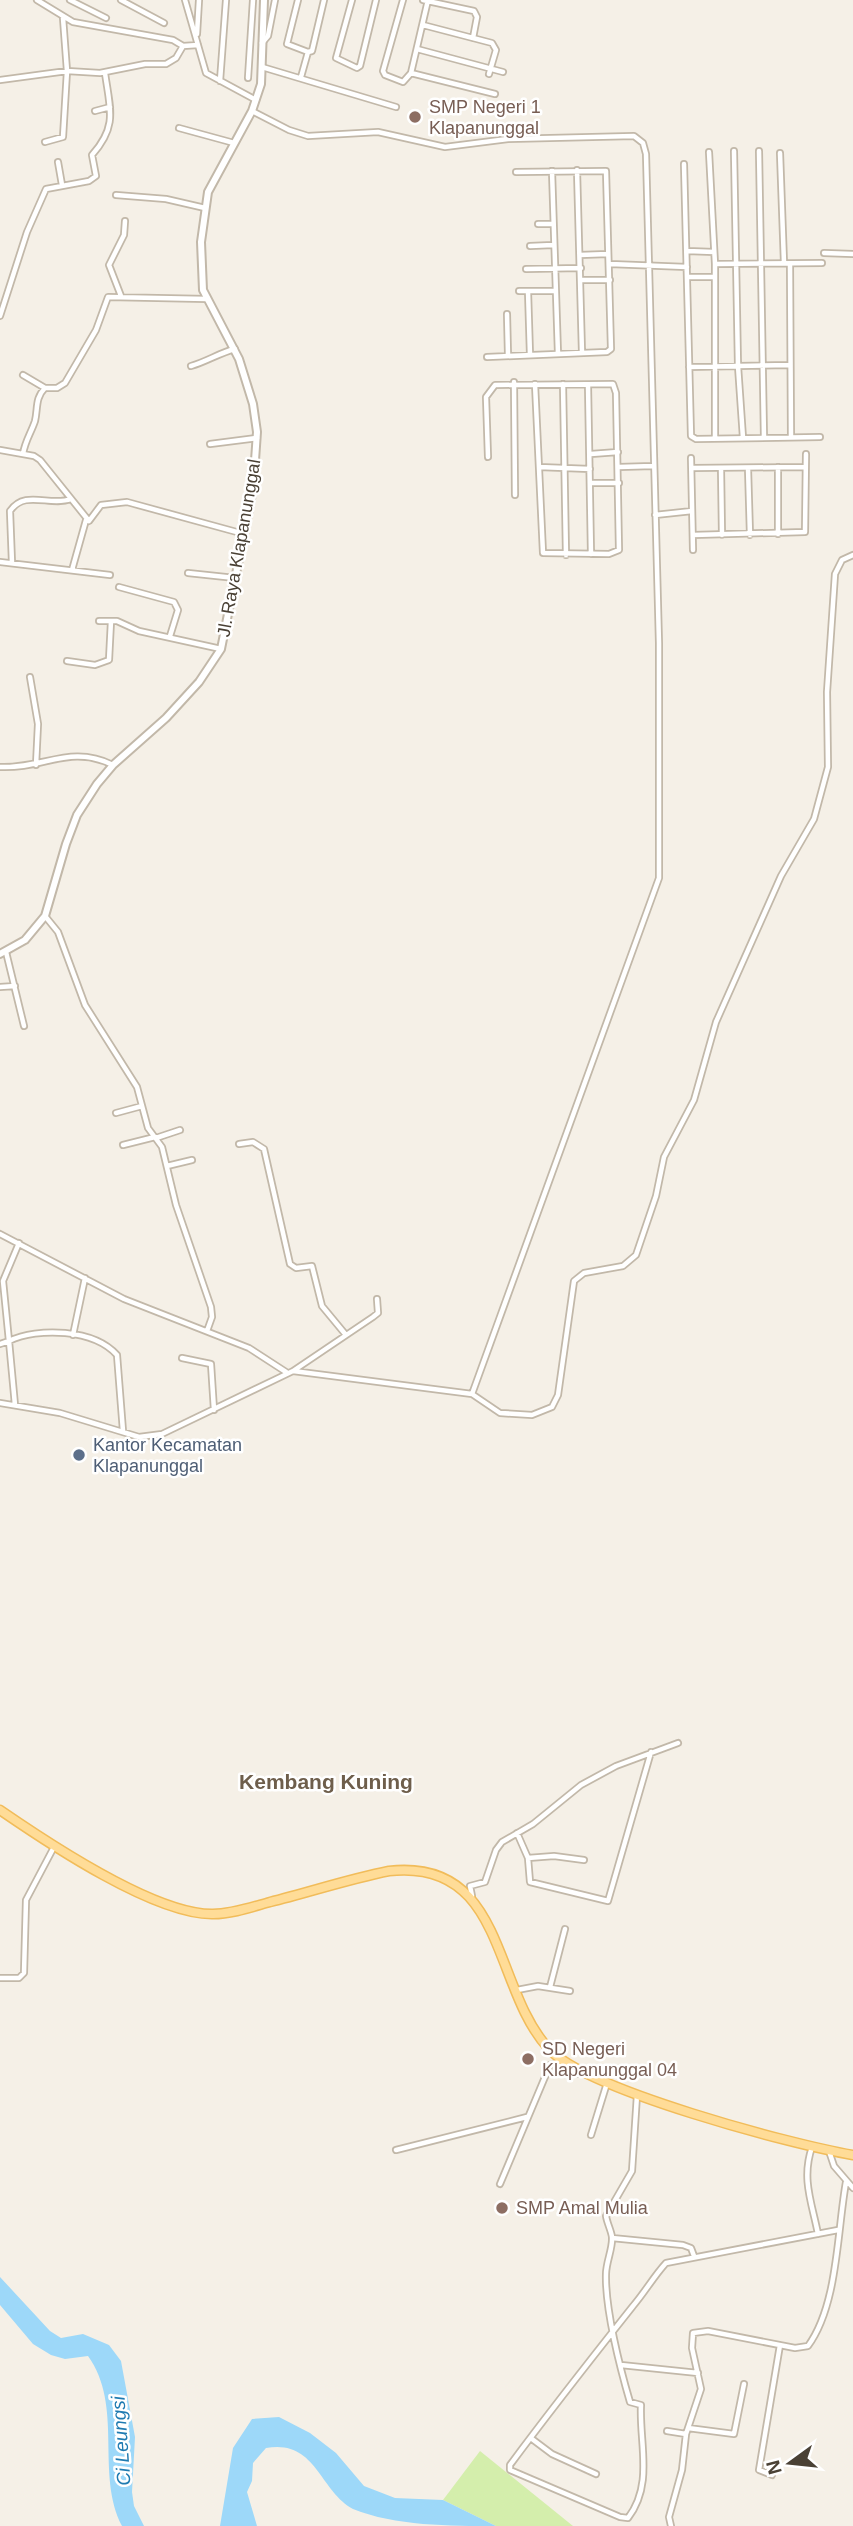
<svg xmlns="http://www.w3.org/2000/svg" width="853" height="2526" viewBox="0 0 853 2526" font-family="Arial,sans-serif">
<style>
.green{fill:#d4eeac}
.water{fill:#9dd8f9}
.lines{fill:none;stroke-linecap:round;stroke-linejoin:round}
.minor-casing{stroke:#c2b8a9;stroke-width:8}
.tertiary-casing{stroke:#c2b8a9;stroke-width:10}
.primary-casing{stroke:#f1bc5a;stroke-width:11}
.minor{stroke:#fff;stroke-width:4.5}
.tertiary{stroke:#fff;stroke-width:6}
.primary{stroke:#ffdc97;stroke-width:8}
.education-dot{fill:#8d6e63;stroke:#fff;stroke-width:2.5}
.service-dot{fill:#5c6f8a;stroke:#fff;stroke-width:2.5}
.labels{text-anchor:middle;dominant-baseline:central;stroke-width:5;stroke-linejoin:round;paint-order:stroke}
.education-label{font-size:18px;fill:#785e54;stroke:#fff;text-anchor:start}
.street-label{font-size:18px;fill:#4a4135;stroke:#fff}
.service-label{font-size:18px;fill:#4e5e75;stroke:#fff;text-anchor:start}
.water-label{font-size:19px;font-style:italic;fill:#1f7bb1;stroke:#fff}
.quarter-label{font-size:21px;font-weight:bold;fill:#6e5e4b;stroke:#fff}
</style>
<rect width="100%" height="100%" fill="#f5f0e7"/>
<path class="green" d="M 480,2451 L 573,2526 L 496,2526 L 443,2500 Z"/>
<path class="water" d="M 0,2277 L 50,2331 L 61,2338 L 83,2334 L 109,2345 L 121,2361 L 135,2437 L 132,2492 L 134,2506 L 144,2526 L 122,2526 C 95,2474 124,2406 88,2356 L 65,2359 L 51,2355 L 33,2344 L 0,2305 Z
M 279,2417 L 310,2433 L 336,2453 L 364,2486 L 395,2498 L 443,2500 L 496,2526 C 450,2526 395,2526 353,2509 C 319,2490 316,2439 266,2448 L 253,2463 L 252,2481 L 247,2492 L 257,2526 L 220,2526 L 233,2448 L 252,2419 Z"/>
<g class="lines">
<defs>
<path id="minor" d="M 37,0 L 73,22 L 173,40 L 183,46
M 70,0 L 106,18
M 121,0 L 164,23
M 185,0 L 206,73 L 256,100
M 298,0 L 287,44 L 308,52 L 312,51 L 324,0
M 352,0 L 336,58 L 357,68 L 360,66 L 376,0
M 403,0 L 383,71 L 385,75 L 403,82 L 411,73 L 428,0
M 423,0 L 474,11 L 477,17 L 473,38
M 423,25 L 492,43 L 496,50 L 489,74
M 197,34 L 199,0
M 262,43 L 268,36 L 275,0
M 417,49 L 503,72
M 262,67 L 396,107
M 411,73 L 495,94
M 301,77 L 308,52
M 248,78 L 253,0
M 0,80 L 67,71 L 100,73 L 145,64 L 166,64 L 176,58 L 183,46 L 198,45
M 220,81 L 226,0
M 95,111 L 110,107
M 252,111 L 289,130 L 308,136 L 378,132 L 445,147 L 508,139 L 634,136 L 643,143 L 646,154 L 659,643 L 659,878 L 472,1394
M 179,128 L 234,143
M 45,142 L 63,137 L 67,71 L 63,18
M 734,151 L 738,366 L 743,438
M 759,151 L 764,438
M 709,152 L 715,264 L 715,438
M 780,153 L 784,263
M 58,162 L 62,185
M 684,164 L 691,436 L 696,439 L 820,437
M 577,170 L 582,353
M 552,171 L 558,354
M 116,195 L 166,199 L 205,208
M 538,224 L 552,224
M 530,246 L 553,245
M 687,251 L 714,252
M 824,253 L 853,254
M 580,255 L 608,254
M 610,264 L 687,267
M 715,264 L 822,263
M 790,264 L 791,437
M 526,269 L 581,268
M 689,277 L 714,277
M 581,280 L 610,280
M 519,291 L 554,291
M 528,291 L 530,355
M 121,296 L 109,265 L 124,235 L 125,221
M 507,314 L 508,355
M 0,316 L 27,232 L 46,189 L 89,181 L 96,176 L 92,155 C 118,126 110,109 105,73
M 487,357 L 607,352 L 611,349 L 606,171 L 516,172
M 191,366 C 208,361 219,353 235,349
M 689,367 L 789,365
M 23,375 L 45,388
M 514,382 L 515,495
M 563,384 L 566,555
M 588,385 L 591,554
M 210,444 L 257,438
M 0,450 L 34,456 L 40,460 L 89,521 L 101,505 L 127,502 L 244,534
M 23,454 C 25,441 31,433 35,421 C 38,408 35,398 45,388 L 57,388 L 65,383 L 96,330 L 108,297 L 207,299
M 591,454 L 618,452
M 488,457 L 486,397 L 495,385 L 613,384 L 616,393 L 619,550 L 609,554 L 543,553 L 535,384
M 691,458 L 693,550
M 539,467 L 590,469
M 619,467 L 653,466
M 693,468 L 805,467
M 721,468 L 722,535
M 748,468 L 750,535
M 590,483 L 619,483
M 655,515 L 692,511
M 778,534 L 778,467
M 693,535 L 805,532 L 806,454
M 0,562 L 110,575
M 12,563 L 10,511 C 25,489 50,507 71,499
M 72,570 L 86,520
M 188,573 L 235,578
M 119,587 L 174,602 L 178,610 L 170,636
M 99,621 L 117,621 L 139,631 L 221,649
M 67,661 L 95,665 L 109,660 L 111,621
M 30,677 L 38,724 L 36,765
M 0,767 C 44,769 70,744 113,765
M 45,916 L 58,932 L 85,1005 L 137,1087 L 148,1128 L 162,1147 L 176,1205 L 211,1307 L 212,1317 L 207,1331
M 6,952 L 24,1026
M 0,987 L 15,986
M 116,1113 L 142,1106
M 156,1138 L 180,1130
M 239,1144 L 253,1142 L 264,1149 L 290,1264 L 296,1268 L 312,1266 L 322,1306 L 346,1335
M 123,1145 L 155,1137
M 167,1166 L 192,1160
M 0,1234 L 124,1299 L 249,1348 L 286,1372
M 73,1335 L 85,1278
M 0,1344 L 9,1341 L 3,1281 L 19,1243
M 182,1358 L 211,1364 L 214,1410
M 293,1371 L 373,1317 L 378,1313 L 377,1299
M 0,1403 L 60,1413 L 139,1437 L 162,1434 L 293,1371 L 472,1394 L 500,1413 L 532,1415 L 552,1407 L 558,1395 L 574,1281 L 584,1273 L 623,1266 L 636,1255 L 656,1196 L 664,1157 L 694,1100 L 716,1022 L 781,876 L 814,819 L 828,767 L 827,692 L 835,574 L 842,560 L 853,555
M 15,1405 L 9,1341 C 38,1327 94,1329 117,1355 L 123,1431
M 517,1833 L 528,1858 L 530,1882 L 608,1901 L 651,1752
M 528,1858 L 554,1856 L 584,1860
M 472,1896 L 470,1886 L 485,1882 L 496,1850 L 502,1842 L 533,1824 L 581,1785 L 616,1766 L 678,1743
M 0,1978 L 19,1978 L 24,1973 L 26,1900 L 54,1847
M 550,1987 L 565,1929
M 517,1990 L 538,1986 L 570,1991
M 637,2095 L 632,2171 L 606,2216 C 607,2223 611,2230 612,2237 C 613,2248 606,2262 606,2274 C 605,2309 620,2368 630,2402 L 641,2405 C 639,2443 654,2484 628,2518 L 620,2517 L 510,2470 L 510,2465 C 550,2411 591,2359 633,2306 C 645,2292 654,2276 666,2263 L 838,2230
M 591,2135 L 607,2083
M 812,2147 C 801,2179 812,2203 818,2234
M 396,2150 L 527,2117
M 829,2151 L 834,2166 L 853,2188
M 500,2184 L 550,2065 L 555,2064 L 574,2074 L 586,2074
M 612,2238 L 683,2245 L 691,2248 L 694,2256
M 621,2365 L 698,2373
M 688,2428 L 734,2434 L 744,2384
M 667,2431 L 686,2434
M 532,2439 L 552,2454 L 596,2474
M 772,2475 L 759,2470 L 780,2345
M 671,2526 L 669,2517 L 682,2470 L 686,2434 L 701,2389 L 692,2348 L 693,2333 L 708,2331 L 795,2348 L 808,2346 C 838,2305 837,2232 846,2182"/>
<path id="tertiary" d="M 0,954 L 25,940 L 45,916 L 66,844 L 77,815 L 97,784 L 113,765 L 166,718 L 199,682 L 221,649 L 253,489 L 257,432 L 253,404 L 239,359 L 203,290 L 201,242 L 208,192 L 252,111 L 261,84 L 264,0"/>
<path id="primary" d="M 0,1810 C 48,1843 155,1915 213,1914 C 232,1914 252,1907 270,1902 C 310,1892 349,1879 389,1871 C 506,1858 492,1988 549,2049 C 587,2090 793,2145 853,2155"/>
</defs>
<use href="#minor" class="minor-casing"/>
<use href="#tertiary" class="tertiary-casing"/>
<use href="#primary" class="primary-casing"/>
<use href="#minor" class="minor"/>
<use href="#tertiary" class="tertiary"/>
<use href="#primary" class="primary"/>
</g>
<g class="education-dot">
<circle cx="415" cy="117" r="7"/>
<circle cx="528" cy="2059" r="7"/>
<circle cx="502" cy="2208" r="7"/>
</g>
<circle class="service-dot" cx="79" cy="1455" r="7"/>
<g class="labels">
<g class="education-label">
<text x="429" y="107">SMP Negeri 1<tspan x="429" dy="21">Klapanunggal</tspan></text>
<text x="542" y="2049">SD Negeri<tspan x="542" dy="21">Klapanunggal 04</tspan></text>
<text x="516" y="2208">SMP Amal Mulia</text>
</g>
<g class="street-label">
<text transform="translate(239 548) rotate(-80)">Jl. Raya Klapanunggal</text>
</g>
<g class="service-label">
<text x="93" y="1445">Kantor Kecamatan<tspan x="93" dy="21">Klapanunggal</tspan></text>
</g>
<g class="water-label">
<text transform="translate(121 2441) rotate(-94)">Ci Leungsi</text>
</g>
<g class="quarter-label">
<text x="326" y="1781">Kembang Kuning</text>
</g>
</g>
<g transform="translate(790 2463) rotate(255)" stroke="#ffffff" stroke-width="5" paint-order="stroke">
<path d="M0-5L12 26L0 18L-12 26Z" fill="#4a4135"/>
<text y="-10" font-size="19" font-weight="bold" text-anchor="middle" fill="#4a4135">N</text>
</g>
</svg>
